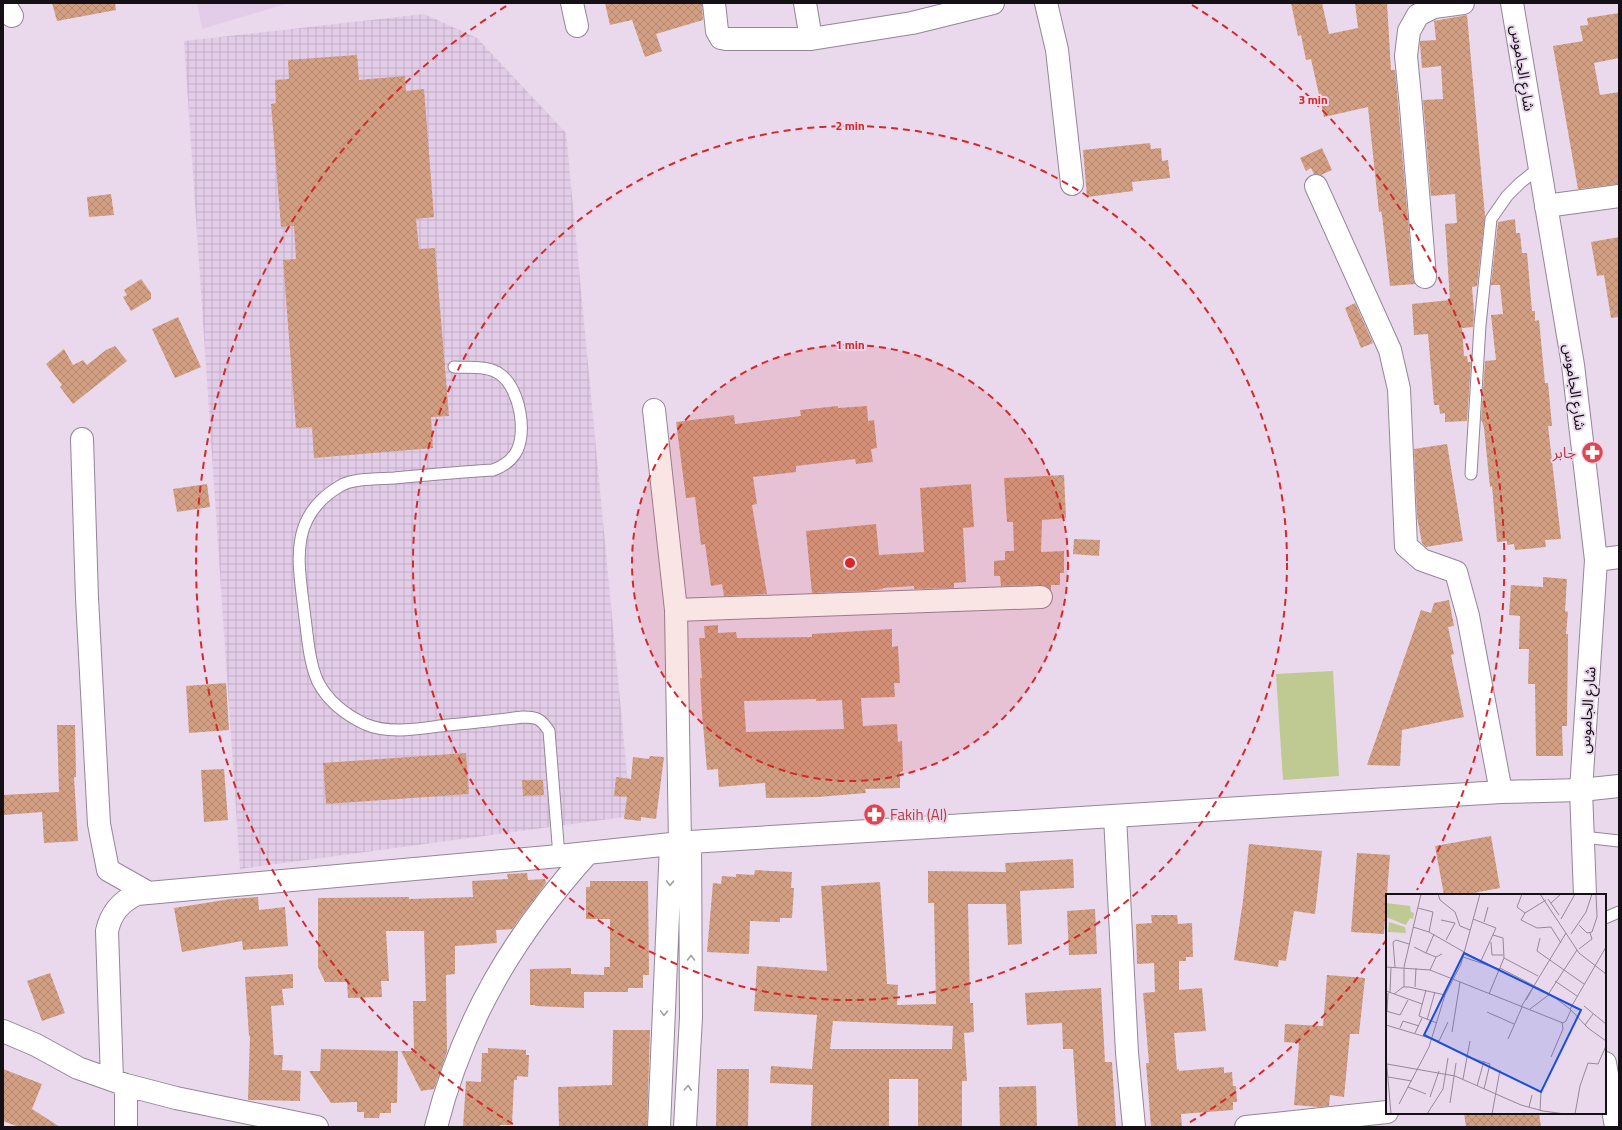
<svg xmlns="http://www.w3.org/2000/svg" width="1622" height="1130" viewBox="0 0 1622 1130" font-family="'Titillium Web','Noto Sans Arabic',sans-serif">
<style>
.industrial{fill:url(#industrial-grid)}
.built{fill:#e3cce7}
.grass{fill:#bfc992}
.building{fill:url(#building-cross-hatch);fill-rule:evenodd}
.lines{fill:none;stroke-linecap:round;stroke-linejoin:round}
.lane-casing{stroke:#958598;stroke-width:13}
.street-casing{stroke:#958598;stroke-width:24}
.secondary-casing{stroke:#958598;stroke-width:24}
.lane{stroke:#fff;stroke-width:11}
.street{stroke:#fff;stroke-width:22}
.secondary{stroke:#fff;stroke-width:22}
.oneway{stroke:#a19fa2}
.ring{fill:none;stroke:#d62828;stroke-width:2;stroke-dasharray:7 5}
.labels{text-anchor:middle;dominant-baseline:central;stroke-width:4;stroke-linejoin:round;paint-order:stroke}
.street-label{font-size:15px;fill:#150f16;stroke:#ead8ed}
.health-label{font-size:15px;fill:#be3a42;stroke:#ead8ed;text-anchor:end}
.inset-road{fill:none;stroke:#958897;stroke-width:1}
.view{fill:#1d4ed8;fill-opacity:0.15;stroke:#1d4ed8;stroke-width:2}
.inset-edge{fill:none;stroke:#150f16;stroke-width:2}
.centre{fill:#d62828;stroke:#ead8ed;stroke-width:2}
.ring-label{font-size:12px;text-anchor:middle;font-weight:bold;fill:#d62828;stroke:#ead8ed;stroke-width:4;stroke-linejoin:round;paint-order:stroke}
</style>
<defs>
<pattern id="industrial-grid" width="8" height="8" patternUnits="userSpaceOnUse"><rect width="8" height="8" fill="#e3cce7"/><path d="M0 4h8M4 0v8" fill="none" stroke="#c2aec5"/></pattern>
<pattern id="building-cross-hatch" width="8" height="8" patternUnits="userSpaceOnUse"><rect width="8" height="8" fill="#d39f82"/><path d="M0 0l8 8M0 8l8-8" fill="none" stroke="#b48870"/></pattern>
</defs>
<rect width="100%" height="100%" fill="#ead8ed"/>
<path class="industrial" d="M 424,14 L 477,38 L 566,133 L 631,816 L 240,869 L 184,41 Z"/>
<path class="built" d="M 197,3 L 289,3 L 202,29 Z"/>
<path class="grass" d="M 1333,671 L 1339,776 L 1283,780 L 1276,674 Z"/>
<path class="building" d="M 52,3 L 115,3 L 116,10 L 57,21 Z
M 605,3 L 702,3 L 703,20 L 656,34 L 662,51 L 645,57 L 632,20 L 610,25 Z
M 1291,3 L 1322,3 L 1329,34 L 1358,28 L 1355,3 L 1387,3 L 1391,70 L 1395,70 L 1413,278 L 1415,284 L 1390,286 L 1382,215 L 1381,211 L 1379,212 L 1368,107 L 1324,117 L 1311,59 L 1306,60 L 1301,35 L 1298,36 Z
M 1619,13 L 1619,58 L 1594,63 L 1600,95 L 1619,92 L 1619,184 L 1578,189 L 1553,46 L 1583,41 L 1580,26 L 1588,25 L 1587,18 Z
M 1467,15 L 1485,216 L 1477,286 L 1472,287 L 1474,312 L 1473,327 L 1462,328 L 1464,356 L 1467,356 L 1468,362 L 1471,362 L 1467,421 L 1445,422 L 1445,413 L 1440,414 L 1439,405 L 1434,405 L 1428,334 L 1414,335 L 1412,304 L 1450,300 L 1445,224 L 1457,223 L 1455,194 L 1431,196 L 1423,100 L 1443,99 L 1441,66 L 1422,68 L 1420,44 L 1420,41 L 1436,40 L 1434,21 Z
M 357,55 L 359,80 L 405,76 L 406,91 L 424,89 L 434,217 L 416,219 L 419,249 L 435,248 L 449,416 L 431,417 L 433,448 L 314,458 L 312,427 L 296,428 L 283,260 L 296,259 L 294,226 L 281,227 L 271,104 L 276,103 L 275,80 L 289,79 L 288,60 Z
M 1150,143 L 1151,149 L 1161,148 L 1162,161 L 1168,160 L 1170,178 L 1132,182 L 1133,191 L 1087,197 L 1083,150 Z
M 1322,148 L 1332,170 L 1321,175 L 1314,174 L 1311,168 L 1306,171 L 1300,158 Z
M 111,194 L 114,215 L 89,217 L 87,197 Z
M 1515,219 L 1516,233 L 1520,233 L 1522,253 L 1527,253 L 1532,311 L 1535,311 L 1535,321 L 1539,320 L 1545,383 L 1548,383 L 1552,426 L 1548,426 L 1561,539 L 1545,540 L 1546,547 L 1515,550 L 1514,544 L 1507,545 L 1507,541 L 1497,542 L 1492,486 L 1490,487 L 1484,428 L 1482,421 L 1481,421 L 1485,361 L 1496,360 L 1491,315 L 1503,314 L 1500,285 L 1491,285 L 1498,222 Z
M 1619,237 L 1619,317 L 1611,318 L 1604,275 L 1597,276 L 1591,242 Z
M 141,279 L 151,293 L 151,299 L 131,311 L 123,297 L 127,295 L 124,290 Z
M 1355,303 L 1373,343 L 1361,348 L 1345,308 Z
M 178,317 L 201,367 L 175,378 L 152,329 Z
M 115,346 L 127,361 L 73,404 L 60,387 L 62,385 L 46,364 L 64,349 L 73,365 L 83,360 L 87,365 L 106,350 Z
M 838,406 L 838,408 L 867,406 L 868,421 L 874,420 L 877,448 L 871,449 L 873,462 L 856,464 L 855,459 L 796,466 L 796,472 L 753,477 L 757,504 L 752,505 L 767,594 L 724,596 L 722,584 L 711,586 L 705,544 L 701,545 L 695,497 L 686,498 L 676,422 L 734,415 L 735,424 L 801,416 L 800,410 Z
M 1447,444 L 1463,541 L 1426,547 L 1422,543 L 1417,517 L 1414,449 Z
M 1064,475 L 1066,518 L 1042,520 L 1041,552 L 1064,551 L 1064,573 L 1060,573 L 1060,585 L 1051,585 L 1051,590 L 1046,586 L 1041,585 L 1001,586 L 1000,576 L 994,576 L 994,561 L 1005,560 L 1005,551 L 1014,551 L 1013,522 L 1007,522 L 1004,478 Z
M 207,484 L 210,507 L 177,512 L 173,489 Z
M 971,484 L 974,527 L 963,528 L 966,582 L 954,583 L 954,588 L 914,589 L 914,586 L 883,588 L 883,589 L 867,591 L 812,593 L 806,531 L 876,524 L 879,555 L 924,552 L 920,488 Z
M 1074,539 L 1100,540 L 1099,556 L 1073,554 Z
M 1543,577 L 1567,579 L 1565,611 L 1568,612 L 1566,634 L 1568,634 L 1567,726 L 1562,726 L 1563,756 L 1536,756 L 1535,684 L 1528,684 L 1529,649 L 1519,649 L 1520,616 L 1509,615 L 1511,585 L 1543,587 Z
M 1449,600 L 1454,626 L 1448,627 L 1454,654 L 1451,655 L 1464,717 L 1402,730 L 1400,766 L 1367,765 L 1421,610 L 1431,613 L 1434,603 Z
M 718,625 L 718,633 L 736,632 L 737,638 L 812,637 L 812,634 L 892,629 L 892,647 L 898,646 L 900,683 L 894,683 L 895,697 L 861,698 L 863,726 L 897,724 L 898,742 L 902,741 L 903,771 L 900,772 L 900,788 L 865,789 L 866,793 L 818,797 L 766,798 L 765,783 L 719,787 L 718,769 L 707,770 L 702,713 L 700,678 L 702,678 L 699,638 L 705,638 L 704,626 ZM 816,699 L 816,701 L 842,700 L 844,729 L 746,732 L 744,701 Z
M 226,683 L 229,730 L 189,733 L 186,686 Z
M 57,725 L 75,725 L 76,777 L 74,777 L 78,841 L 44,843 L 42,812 L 4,815 L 3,795 L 59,792 Z
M 466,753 L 469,794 L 326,804 L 323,763 Z
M 650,756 L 664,757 L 656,819 L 641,817 L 641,821 L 624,819 L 627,797 L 614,796 L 616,777 L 631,779 L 633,757 L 649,759 Z
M 224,769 L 228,820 L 204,822 L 201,770 Z
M 522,780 L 543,780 L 544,795 L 523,796 Z
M 1491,836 L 1500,888 L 1463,895 L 1444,895 L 1435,846 Z
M 1249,844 L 1322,851 L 1315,914 L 1294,911 L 1286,961 L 1279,960 L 1278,967 L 1234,960 L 1243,901 Z
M 1357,853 L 1390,855 L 1384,934 L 1351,932 Z
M 1073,859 L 1074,888 L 1020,891 L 1022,944 L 1008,945 L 1006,904 L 968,904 L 970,1003 L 973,1003 L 974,1032 L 964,1033 L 967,1081 L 962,1081 L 962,1127 L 918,1127 L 918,1079 L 889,1079 L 889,1127 L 811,1127 L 813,1085 L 770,1083 L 771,1066 L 812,1069 L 817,1015 L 754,1011 L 757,966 L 827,971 L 821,886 L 880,882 L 887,984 L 898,985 L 897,1005 L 936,1004 L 934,903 L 928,903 L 928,871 L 1006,872 L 1005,863 ZM 833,1021 L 953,1026 L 952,1049 L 830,1049 Z
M 755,870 L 792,872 L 791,888 L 794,888 L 792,918 L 780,918 L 780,922 L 750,921 L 749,954 L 707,952 L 713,883 L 721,884 L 722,876 L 736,877 L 736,874 L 754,875 Z
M 527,873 L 528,880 L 545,879 L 546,883 L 512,929 L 496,930 L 497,943 L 455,946 L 455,974 L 446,975 L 447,1052 L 434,1089 L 421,1091 L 401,1051 L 414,1051 L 413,1001 L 426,1001 L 424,931 L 386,931 L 389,981 L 381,981 L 382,997 L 348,998 L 347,982 L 325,982 L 318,967 L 318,898 L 409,897 L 409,899 L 473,897 L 472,881 L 508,879 L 507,874 Z
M 590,881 L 648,881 L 649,975 L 643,975 L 643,988 L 628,988 L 628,992 L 584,992 L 584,1008 L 535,1006 L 535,1005 L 530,1005 L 530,969 L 571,968 L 571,974 L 604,975 L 604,967 L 610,967 L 610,919 L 586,919 L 586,887 L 590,887 Z
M 258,897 L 259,910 L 285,907 L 288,946 L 243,950 L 242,941 L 182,952 L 174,908 L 231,899 Z
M 1095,909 L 1097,954 L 1069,955 L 1067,911 Z
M 1151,915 L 1177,915 L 1178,924 L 1192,923 L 1193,957 L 1186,957 L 1186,961 L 1179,961 L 1179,990 L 1202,988 L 1206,1031 L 1174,1033 L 1177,1070 L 1179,1069 L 1179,1071 L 1224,1067 L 1224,1073 L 1232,1072 L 1233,1086 L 1236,1086 L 1237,1102 L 1233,1102 L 1233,1110 L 1181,1114 L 1182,1127 L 1151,1127 L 1146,1063 L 1149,1063 L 1143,993 L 1155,992 L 1154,963 L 1137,964 L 1136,924 L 1152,923 Z
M 50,973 L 65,1013 L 42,1021 L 27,981 Z
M 293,974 L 293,988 L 282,989 L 284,1005 L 271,1006 L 274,1055 L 283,1055 L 282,1070 L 301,1071 L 300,1101 L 248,1100 L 250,1036 L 249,1036 L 245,977 Z
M 1327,975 L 1365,978 L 1359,1034 L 1350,1034 L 1344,1097 L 1330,1095 L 1329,1106 L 1319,1107 L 1294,1105 L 1299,1043 L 1284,1042 L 1285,1024 L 1323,1026 Z
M 1101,988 L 1105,1062 L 1112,1062 L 1116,1127 L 1078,1127 L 1073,1049 L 1063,1049 L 1062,1023 L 1027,1025 L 1025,993 Z
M 613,1030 L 650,1030 L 647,1127 L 559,1127 L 558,1087 L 612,1085 Z
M 488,1048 L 526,1050 L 526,1055 L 529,1055 L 528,1077 L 517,1076 L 517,1080 L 514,1080 L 512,1125 L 500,1125 L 500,1127 L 463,1127 L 466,1081 L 481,1082 L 482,1053 L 488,1053 Z
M 321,1049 L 398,1051 L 397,1103 L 391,1103 L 391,1113 L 380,1113 L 379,1118 L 364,1118 L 364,1112 L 357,1112 L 357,1102 L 331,1103 L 309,1071 L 320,1071 Z
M 3,1069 L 42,1084 L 32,1109 L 60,1127 L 19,1127 L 3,1121 Z
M 717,1069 L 749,1069 L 748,1127 L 716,1127 Z
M 1036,1086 L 1037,1127 L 1000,1127 L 999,1087 Z
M 1464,1113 L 1539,1113 L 1541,1127 L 1466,1127 Z"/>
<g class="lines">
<defs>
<path id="lane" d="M 454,367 C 468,368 489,365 501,375 C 520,389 528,435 515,454 C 509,463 502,467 493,470 C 460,472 427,475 394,478 C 378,479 353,478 340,486 C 286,518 299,565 305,618 C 308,639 309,662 318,682 C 328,701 346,715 365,724 C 390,735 422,728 448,725 C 473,723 498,720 523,717 C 537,717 541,719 549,731 L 559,856
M 1471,474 L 1480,325 L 1491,219 L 1507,196 L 1520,183 L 1539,168
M 1583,837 L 1619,841
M 1605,918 L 1619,912"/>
<path id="street" d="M 4,3 L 12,16
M 572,3 L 577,26
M 714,3 L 717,31 L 721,38 L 726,39 L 811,39 L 912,23 L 993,3
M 805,3 L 811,39
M 1046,3 L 1057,50 L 1072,184
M 1316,186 L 1390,350 L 1399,389 L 1406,546 L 1422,560 L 1456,572 L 1468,616 L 1501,792
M 1546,206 L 1619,196
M 1425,277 L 1411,107 L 1406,56 L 1409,31 L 1418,15 L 1434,7 L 1463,3
M 654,410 L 676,610 L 680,843
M 82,439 L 87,598 L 99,824 L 108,870 L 147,892
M 1596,560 L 1619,557
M 676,610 L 1041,597
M 1115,816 L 1127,1053 L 1134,1127
M 3,1031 L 36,1045 L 78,1068 L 126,1085 L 176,1098 L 317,1127
M 112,1080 L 107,931 C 111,913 120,902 137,894 L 559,856 L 690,842 L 1501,792 L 1581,790 L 1619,786
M 126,1127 L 126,1085
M 436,1127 C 463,1020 515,934 588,853
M 659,1127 L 671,844
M 685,1127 L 691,1017 L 690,842
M 1246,1127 L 1387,1112"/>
<path id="secondary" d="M 1512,3 L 1573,365 L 1596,560 L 1581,790 L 1585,895
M 1605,1063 L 1616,1127"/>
</defs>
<use href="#lane" class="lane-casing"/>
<use href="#street" class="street-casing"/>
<use href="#secondary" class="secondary-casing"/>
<use href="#lane" class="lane"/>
<use href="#street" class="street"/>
<use href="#secondary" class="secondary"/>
</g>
<defs><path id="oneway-chevron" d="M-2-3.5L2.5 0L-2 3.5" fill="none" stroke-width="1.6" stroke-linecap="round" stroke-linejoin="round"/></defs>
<g class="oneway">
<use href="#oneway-chevron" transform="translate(670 883) rotate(92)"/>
<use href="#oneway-chevron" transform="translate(691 958) rotate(-90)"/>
<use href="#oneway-chevron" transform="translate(664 1013) rotate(92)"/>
<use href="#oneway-chevron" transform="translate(688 1088) rotate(-87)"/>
</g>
<circle cx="850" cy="563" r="218" fill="#d62828" fill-opacity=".12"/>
<g class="ring">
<circle cx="850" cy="563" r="218"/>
<circle cx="850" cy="563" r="437"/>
<path d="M1387 939A655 655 0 0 1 1187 1124M513 1124A655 655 0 0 1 508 5M1192 5A655 655 0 0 1 1417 890"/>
</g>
<defs>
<symbol id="pharmacy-disc" viewBox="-11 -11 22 22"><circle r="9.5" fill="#e0444e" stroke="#ead8ed"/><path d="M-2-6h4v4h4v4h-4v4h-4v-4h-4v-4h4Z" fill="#fff"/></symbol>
</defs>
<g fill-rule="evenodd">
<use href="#pharmacy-disc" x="1580" y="440" width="25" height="25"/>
<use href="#pharmacy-disc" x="862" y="802" width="25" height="25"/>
</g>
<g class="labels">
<g class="street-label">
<text transform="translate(1523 68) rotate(81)">شارع الجاموس</text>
<text transform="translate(1575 387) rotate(82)">شارع الجاموس</text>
<text transform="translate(1587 710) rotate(-86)">شارع الجاموس</text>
</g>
<g class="health-label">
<text x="1576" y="452">جابر</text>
<text x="890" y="814" text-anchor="start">Fakih (Al)</text>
</g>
</g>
<g transform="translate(1386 894)">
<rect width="220" height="220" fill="#ead8ed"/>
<path d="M 0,9 L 24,12 L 25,18 L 28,19 L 27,25 L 24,24 L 20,31 L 0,23 ZM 3,28 L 19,33 L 20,39 L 2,38 Z" fill="#bfc992"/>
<path class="inset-road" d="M 52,0 L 54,6 L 69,18 L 74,32 L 84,36M 136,0 L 131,13 L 139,19M 154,0 L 193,59 L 220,80M 162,5 L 173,21M 160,6 L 139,19 L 135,26 L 151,34 L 165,33 L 175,49M 165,9 L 175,0M 32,14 L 47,18 L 43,38M 87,25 L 110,34 L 94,69M 175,25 L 189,0M 55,26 L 69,29M 98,28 L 102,13M 193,31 L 201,39 L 206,38 L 211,23 L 210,0M 27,33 L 43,38 L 78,58M 48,40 L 40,59 L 50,63M 185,40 L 200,18 L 206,0M 154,44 L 151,57 L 198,90M 60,46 L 69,29M 105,48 L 106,61 L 117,61M 28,53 L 40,59M 193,55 L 206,45 L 204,39M 77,63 L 113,75M 118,64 L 152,82M 0,73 L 44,76 L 177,129 L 180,127 L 185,116M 9,73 L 7,48 L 10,46 L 23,50M 114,74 L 164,100 L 184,115 L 202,134 L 220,147M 44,76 L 50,63 L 56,60M 169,87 L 191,102M 18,93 L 18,73 L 35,0M 29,93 L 30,74M 40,96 L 33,122 L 51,129M 0,97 L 36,110M 4,99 L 5,73M 163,99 L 191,56M 8,100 L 17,93 L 23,93 L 59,101M 103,100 L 118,64 L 117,44 L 107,41M 140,106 L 148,92M 198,112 L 220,130M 135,113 L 180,39M 144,115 L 164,100M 184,115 L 220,53M 0,117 L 14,121 L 22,106M 1,117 L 2,99M 101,118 L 128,130M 41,126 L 49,98M 0,131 L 53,147 L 62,128M 199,131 L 207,120M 14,134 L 17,127 L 33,132M 66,138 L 74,88M 29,139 L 36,124M 122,145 L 136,113M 0,162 L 5,220M 79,162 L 104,170 L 98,195M 165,163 L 177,135 L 176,128M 1,170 L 69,182 L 135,211 L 157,217 L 179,220M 2,183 L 26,187M 77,185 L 84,147M 91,192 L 98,167M 22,193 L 40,200M 44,203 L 53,177M 64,209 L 70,169M 13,210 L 43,153 L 59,101 L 75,70 L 94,0M 143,213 L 146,201M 154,217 L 155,197M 41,220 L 57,195 L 62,164M 106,220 L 114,176M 189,220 L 194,192 L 202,169 L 212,170 L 220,152"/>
<path class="view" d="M 78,59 L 195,116 L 155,198 L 38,141 Z"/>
<rect width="220" height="220" class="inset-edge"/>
</g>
<circle cx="850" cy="563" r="6" class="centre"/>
<g class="ring-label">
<text x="1313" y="104">3 min</text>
<text x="850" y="130">2 min</text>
<text x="850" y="349">1 min</text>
</g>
<rect width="1622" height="1130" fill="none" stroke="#150f16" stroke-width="8"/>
</svg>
